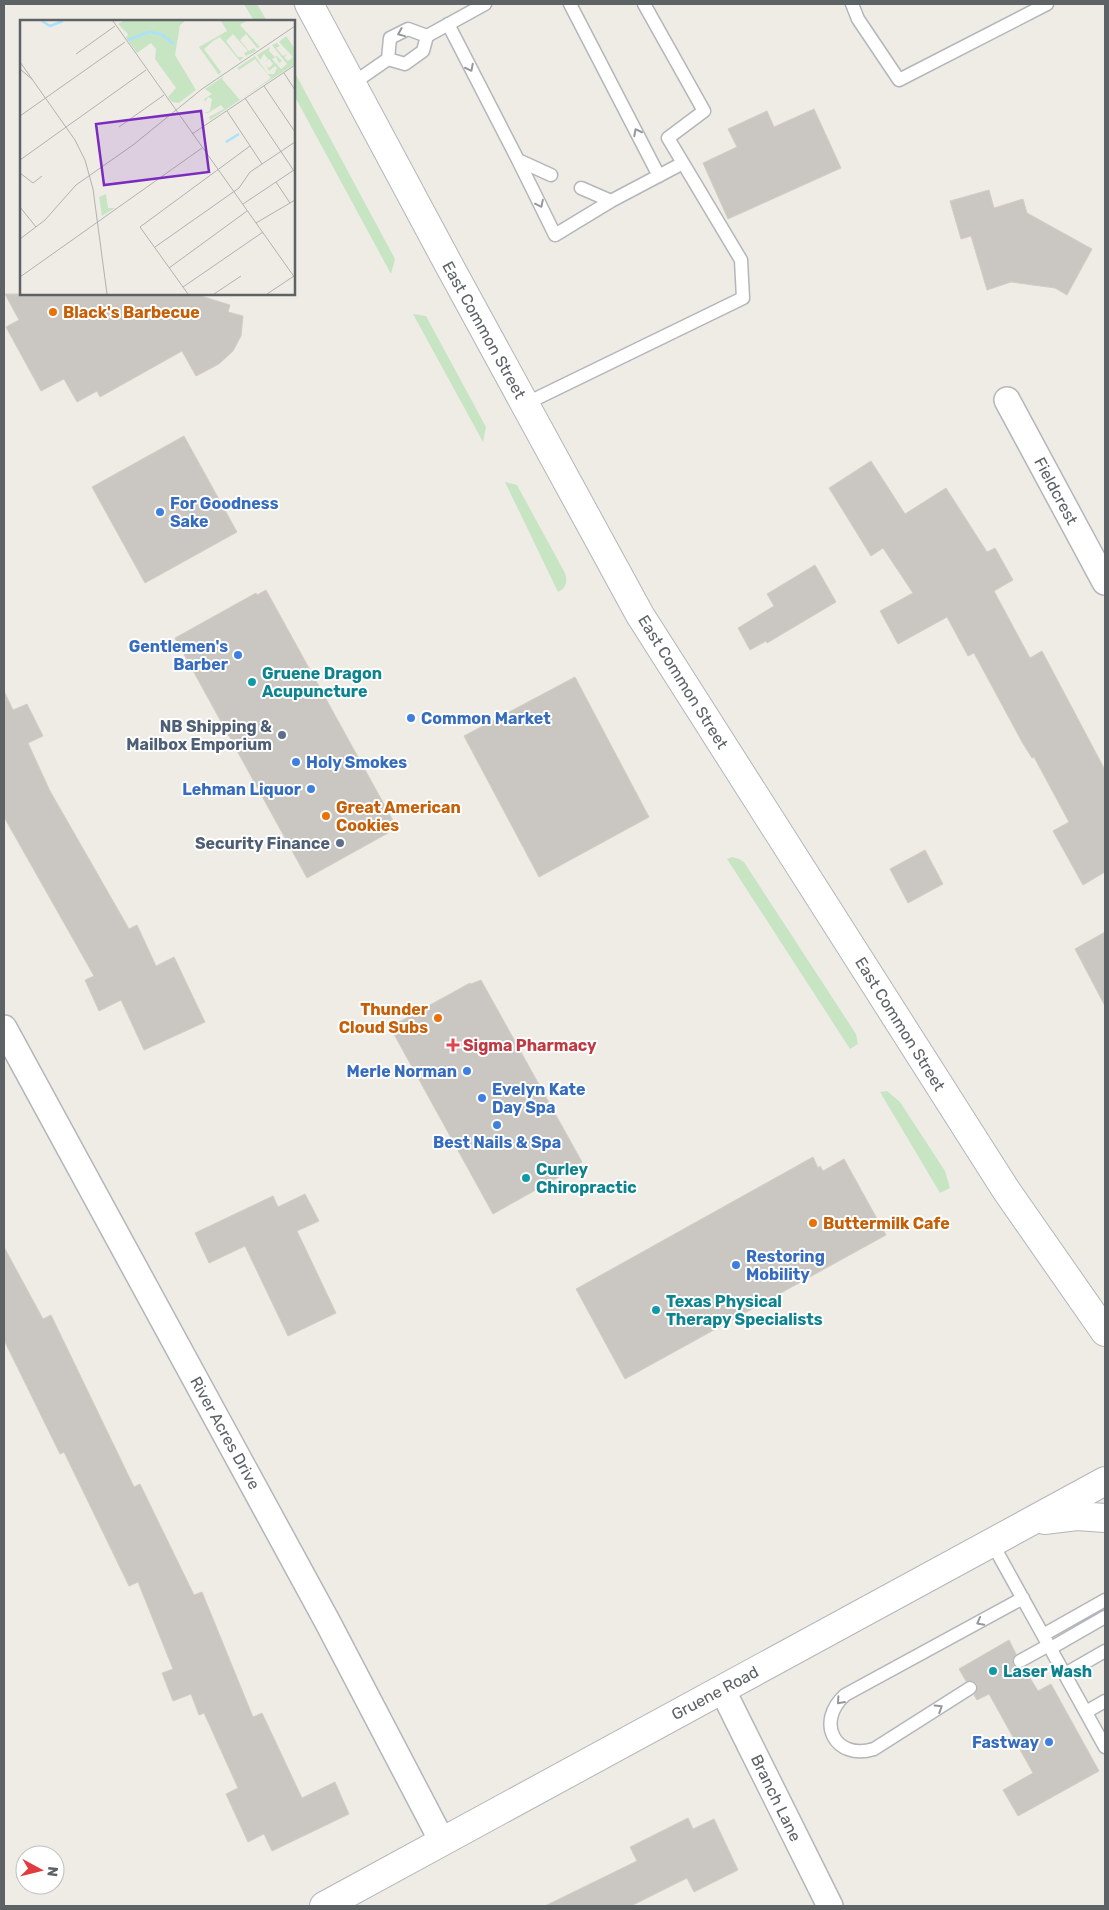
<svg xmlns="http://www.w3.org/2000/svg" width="1109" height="1910" viewBox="0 0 1109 1910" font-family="Rubik,sans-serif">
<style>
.green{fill:#c7e5c3}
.building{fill:#cac7c2;stroke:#d3cdc4}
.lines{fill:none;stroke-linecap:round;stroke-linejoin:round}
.lane-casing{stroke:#b3b6ba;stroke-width:15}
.street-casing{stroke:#b3b6ba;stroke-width:28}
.secondary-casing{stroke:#b2b6b9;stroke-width:30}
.lane{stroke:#fff;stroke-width:12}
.street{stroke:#fff;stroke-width:25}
.secondary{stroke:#fff;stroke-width:28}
.oneway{stroke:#96999b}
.food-dot{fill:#e8710a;stroke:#fff;stroke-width:2}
.shop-dot{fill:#3f7fe0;stroke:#fff;stroke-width:2}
.culture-dot{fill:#0f9aa8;stroke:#fff;stroke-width:2}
.service-dot{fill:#5c6f8a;stroke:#fff;stroke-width:2}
.health-dot{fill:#e0444e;stroke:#fff;stroke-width:2}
.labels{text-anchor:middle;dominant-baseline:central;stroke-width:4;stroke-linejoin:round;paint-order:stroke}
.food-label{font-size:16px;font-weight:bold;fill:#c56008;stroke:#fff;text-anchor:start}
.street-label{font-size:16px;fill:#5d6265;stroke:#fff}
.shop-label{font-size:16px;font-weight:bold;fill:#366cbe;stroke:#fff;text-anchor:start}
.culture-label{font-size:16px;font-weight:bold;fill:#0d838f;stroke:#fff;text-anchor:start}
.service-label{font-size:16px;font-weight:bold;fill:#4e5e75;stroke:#fff;text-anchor:end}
.health-label{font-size:16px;font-weight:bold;fill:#be3a42;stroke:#fff;text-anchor:start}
.inset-river{fill:none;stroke:#aae1fb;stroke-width:2.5}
.inset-road{fill:none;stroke:#b1b1ae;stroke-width:1}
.view{fill:#7b2cbf;fill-opacity:0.15;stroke:#7b2cbf;stroke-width:2.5}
.inset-edge{fill:none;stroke:#5d6265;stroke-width:2.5}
</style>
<rect width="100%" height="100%" fill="#efece6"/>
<path class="green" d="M 244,4 L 257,4 L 267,21 L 254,21 Z
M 294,71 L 395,259 L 391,274 L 294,95 Z
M 413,314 L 426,316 L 486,427 L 483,442 Z
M 505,482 L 517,485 L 565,573 C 568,582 566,588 558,592 Z
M 732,857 L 739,859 L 744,862 L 856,1034 L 858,1044 L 850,1049 L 727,859 Z
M 887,1091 L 900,1102 L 945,1171 L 950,1188 L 940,1193 L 880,1092 Z"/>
<path class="building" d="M 814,109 L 841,168 L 728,219 L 703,163 L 737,147 L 728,129 L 767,111 L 774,127 Z
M 989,190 L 994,208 L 1023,199 L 1027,213 L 1092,249 L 1067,295 L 1055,288 L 1011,282 L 987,290 L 971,236 L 961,239 L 950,201 Z
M 5,294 L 199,294 L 201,296 L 230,305 L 228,312 L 243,316 L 241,336 L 233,351 L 219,364 L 196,376 L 182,351 L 100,397 L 97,391 L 77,402 L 64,379 L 41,391 L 6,327 L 19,320 Z
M 184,436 L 237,532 L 145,583 L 92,487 Z
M 871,461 L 905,514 L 946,488 L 987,552 L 995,548 L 1013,580 L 994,591 L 1030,658 L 1042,651 L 1105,770 L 1105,872 L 1083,885 L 1053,831 L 1069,822 L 1034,757 L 1032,758 L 1022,742 L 974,653 L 968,656 L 947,617 L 898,644 L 880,611 L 913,593 L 883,548 L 871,556 L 829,488 Z
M 815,565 L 836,602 L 767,643 L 766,641 L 750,650 L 738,628 L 774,606 L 767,594 Z
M 266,590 L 396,826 L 387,832 L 388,833 L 307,878 L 175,638 L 256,593 L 257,595 Z
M 575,677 L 649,817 L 539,877 L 464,736 Z
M 4,691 L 13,710 L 27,704 L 43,736 L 28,743 L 50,791 L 129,929 L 137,925 L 156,966 L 174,957 L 205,1022 L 144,1050 L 121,1000 L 99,1011 L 85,980 L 94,976 L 4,817 Z
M 925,850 L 943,884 L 908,903 L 890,869 Z
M 1105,932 L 1105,1006 L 1075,949 Z
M 481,980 L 582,1162 L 573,1166 L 573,1169 L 493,1214 L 390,1027 L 470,983 L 471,984 Z
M 813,1157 L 818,1168 L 820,1166 L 823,1171 L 844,1159 L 886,1235 L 625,1379 L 576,1289 Z
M 305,1194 L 319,1221 L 297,1231 L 336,1313 L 288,1336 L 245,1246 L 209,1263 L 195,1233 L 273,1196 L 278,1207 Z
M 4,1247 L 43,1319 L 51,1315 L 134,1487 L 140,1484 L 194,1595 L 202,1592 L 253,1717 L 262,1713 L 302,1798 L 335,1782 L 349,1814 L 272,1851 L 264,1834 L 248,1842 L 226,1794 L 238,1788 L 204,1713 L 199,1715 L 191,1694 L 173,1701 L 162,1673 L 173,1669 L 138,1582 L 129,1586 L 64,1452 L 60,1454 L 4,1340 Z
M 1009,1640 L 1016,1654 L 1012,1660 L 1013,1665 L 1019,1669 L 1024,1668 L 1038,1691 L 1051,1684 L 1099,1771 L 1018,1816 L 1003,1790 L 1033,1773 L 989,1694 L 977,1700 L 974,1695 L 977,1691 L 977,1684 L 973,1681 L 966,1681 L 959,1669 Z
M 688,1818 L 693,1829 L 714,1819 L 738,1870 L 694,1892 L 687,1878 L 631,1906 L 545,1906 L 637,1861 L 630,1847 Z"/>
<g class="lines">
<defs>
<path id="lane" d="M 570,4 L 659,176
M 852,4 L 858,19 L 899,80 L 1047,4
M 448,24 L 518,160 L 551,175
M 427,36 L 485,4
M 352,84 L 388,59 L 390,38 L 408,29 L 427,36 L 423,51 L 405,64 L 388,59
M 518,160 L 555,235 L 611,201
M 581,188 L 611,201 L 683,163
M 525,404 L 743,298 L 741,260 L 668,138 L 704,111 L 644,4
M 992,1543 L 1105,1747
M 1043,1635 L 1105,1600
M 1051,1648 L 1105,1617
M 1020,1661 L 1049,1645
M 1065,1674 L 1105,1651
M 970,1688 L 874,1749 C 835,1761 815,1722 845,1695 L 1023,1598
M 1086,1712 L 1105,1701"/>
<path id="street" d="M 1007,400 L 1105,582
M 4,1028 L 327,1621 L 442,1841
M 722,1689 L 830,1906"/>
<path id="secondary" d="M 309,4 L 450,267 L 640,615 L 1006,1190 L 1105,1332
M 1044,1520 L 1077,1516 L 1105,1518
M 324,1906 L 1105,1481"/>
</defs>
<use href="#lane" class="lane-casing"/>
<use href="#street" class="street-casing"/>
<use href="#secondary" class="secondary-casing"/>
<use href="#lane" class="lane"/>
<use href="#street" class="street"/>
<use href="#secondary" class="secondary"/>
</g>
<defs><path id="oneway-chevron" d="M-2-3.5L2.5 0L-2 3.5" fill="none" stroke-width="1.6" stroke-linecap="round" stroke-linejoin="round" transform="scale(1.25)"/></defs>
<g class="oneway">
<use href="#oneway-chevron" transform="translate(401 33) rotate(158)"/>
<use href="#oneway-chevron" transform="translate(470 68) rotate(63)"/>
<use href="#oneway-chevron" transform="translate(637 132) rotate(-117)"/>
<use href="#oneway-chevron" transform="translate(540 204) rotate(64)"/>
<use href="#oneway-chevron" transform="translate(980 1622) rotate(152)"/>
<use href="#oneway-chevron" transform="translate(840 1701) rotate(132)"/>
<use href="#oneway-chevron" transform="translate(939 1708) rotate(-32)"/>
</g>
<g class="food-dot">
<circle cx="53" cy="312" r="5"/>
<circle cx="326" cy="816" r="5"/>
<circle cx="438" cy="1018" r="5"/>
<circle cx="813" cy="1223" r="5"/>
</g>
<g class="shop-dot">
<circle cx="160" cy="512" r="5"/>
<circle cx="238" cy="655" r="5"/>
<circle cx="411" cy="718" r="5"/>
<circle cx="296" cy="762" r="5"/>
<circle cx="311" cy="789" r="5"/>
<circle cx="467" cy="1071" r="5"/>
<circle cx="482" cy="1098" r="5"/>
<circle cx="497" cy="1125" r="5"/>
<circle cx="736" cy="1265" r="5"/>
<circle cx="1049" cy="1742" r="5"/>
</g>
<g class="culture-dot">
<circle cx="252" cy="682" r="5"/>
<circle cx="526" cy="1178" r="5"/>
<circle cx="656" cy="1310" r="5"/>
<circle cx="993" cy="1671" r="5"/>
</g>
<g class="service-dot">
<circle cx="282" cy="735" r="5"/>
<circle cx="340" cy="843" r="5"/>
</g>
<path class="health-dot" d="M450.5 1037.5h5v5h5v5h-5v5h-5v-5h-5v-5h5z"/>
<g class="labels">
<g class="food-label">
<text x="63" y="312">Black's Barbecue</text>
<text x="336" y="807">Great American<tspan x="336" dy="18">Cookies</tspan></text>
<text x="428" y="1009" text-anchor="end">Thunder<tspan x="428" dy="18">Cloud Subs</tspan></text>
<text x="823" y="1223">Buttermilk Cafe</text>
</g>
<g class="street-label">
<text transform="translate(484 330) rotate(61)">East Common Street</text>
<text transform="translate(1056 491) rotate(62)">Fieldcrest</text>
<text transform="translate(683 682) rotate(58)">East Common Street</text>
<text transform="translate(900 1024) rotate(58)">East Common Street</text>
<text transform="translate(225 1433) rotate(61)">River Acres Drive</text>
<text transform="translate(715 1693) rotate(-28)">Gruene Road</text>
<text transform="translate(776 1798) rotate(64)">Branch Lane</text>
</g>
<g class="shop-label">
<text x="170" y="503">For Goodness<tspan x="170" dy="18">Sake</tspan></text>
<text x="228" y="646" text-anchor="end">Gentlemen's<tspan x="228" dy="18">Barber</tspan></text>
<text x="421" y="718">Common Market</text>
<text x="306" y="762">Holy Smokes</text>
<text x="301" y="789" text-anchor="end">Lehman Liquor</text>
<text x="457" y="1071" text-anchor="end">Merle Norman</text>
<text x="492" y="1089">Evelyn Kate<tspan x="492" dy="18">Day Spa</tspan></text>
<text x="497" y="1142" text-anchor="middle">Best Nails &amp; Spa</text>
<text x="746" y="1256">Restoring<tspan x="746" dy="18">Mobility</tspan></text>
<text x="1039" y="1742" text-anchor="end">Fastway</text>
</g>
<g class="culture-label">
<text x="262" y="673">Gruene Dragon<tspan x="262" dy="18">Acupuncture</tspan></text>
<text x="536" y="1169">Curley<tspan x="536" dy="18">Chiropractic</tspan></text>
<text x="666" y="1301">Texas Physical<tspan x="666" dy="18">Therapy Specialists</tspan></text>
<text x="1003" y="1671">Laser Wash</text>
</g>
<g class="service-label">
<text x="272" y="726">NB Shipping &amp;<tspan x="272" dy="18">Mailbox Emporium</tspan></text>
<text x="330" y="843">Security Finance</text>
</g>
<g class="health-label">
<text x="463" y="1045">Sigma Pharmacy</text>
</g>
</g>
<g transform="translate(20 20)">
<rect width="275" height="275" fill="#efece6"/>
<path d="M 103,1 L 165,1 L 160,5 L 155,35 L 176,70 L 159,83 L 152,82 L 148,77 L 156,68 L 135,39 L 136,29 L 131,23 L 117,33 L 106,18 L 108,14 L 98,4 ZM 201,1 L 226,1 L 220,5 L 240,27 L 237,28 L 226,14 L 220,20 L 229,31 L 234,28 L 236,31 L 226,36 L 224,33 L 228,31 L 213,14 L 206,21 L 218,37 L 224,37 L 220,41 L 200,17 L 193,21 L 184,29 L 201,52 L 199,55 L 179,27 L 207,11 ZM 266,16 L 275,29 L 275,44 L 221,79 L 251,58 L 235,39 L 219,50 L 217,48 L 235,36 L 248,54 L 254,54 L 257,48 L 255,46 L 249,51 L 246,45 L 249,48 L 253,44 L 249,39 L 243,43 L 248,39 L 244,34 L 240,40 L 237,35 L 250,27 L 249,31 L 255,37 L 257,36 L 262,41 L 259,43 L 256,37 L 252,39 L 261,49 L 267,44 L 252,25 L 257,23 L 260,26 L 256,28 L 263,36 L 268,34 L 264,37 L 268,41 L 273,37 L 259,22 ZM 204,56 L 202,59 L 220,80 L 190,100 L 189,97 L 204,89 L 201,85 L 188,93 L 184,93 L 190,91 L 192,79 L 188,77 L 185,82 L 184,79 L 192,74 L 185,69 ZM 86,174 L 88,188 L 95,188 L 82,196 L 79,177 Z" fill="#c7e5c3"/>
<path class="inset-river" d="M 22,1 L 30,6 L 43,1M 108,20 L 129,12 L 141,14 L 154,24M 206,122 L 219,114"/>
<path class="inset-road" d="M 93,1 L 275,258M 56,34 L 95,6M 0,42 L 55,120 L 65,140 L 73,169 L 87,274M 0,49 L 13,60M 264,53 L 275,70M 244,66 L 275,112M 225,78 L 274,151M 207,91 L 242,144M 0,96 L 105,22M 99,107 L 144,75M 172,114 L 275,45M 0,140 L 126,50M 0,153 L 13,163 L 22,156M 256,162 L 270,183M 223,184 L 274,150M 0,187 L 16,207M 236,203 L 275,180M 0,219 L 25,200 L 56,165 L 113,125 L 182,69 L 275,6M 135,227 L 219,168 L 230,152 L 275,122M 149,248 L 227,191M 0,257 L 182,128M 163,267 L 243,212M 168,274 L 120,207 L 230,126M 194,274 L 221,256M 247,274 L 274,256"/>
<path class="view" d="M 181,91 L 189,152 L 84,165 L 76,104 Z"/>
<rect width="275" height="275" class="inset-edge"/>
</g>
<rect width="1109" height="1910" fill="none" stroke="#5d6265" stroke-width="10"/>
<g transform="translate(40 1870) rotate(97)"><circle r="24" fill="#ffffff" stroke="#bec0c1"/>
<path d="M0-4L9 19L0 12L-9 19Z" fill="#e13a3f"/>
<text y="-8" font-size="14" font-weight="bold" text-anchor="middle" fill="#5d6265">N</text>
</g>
</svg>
